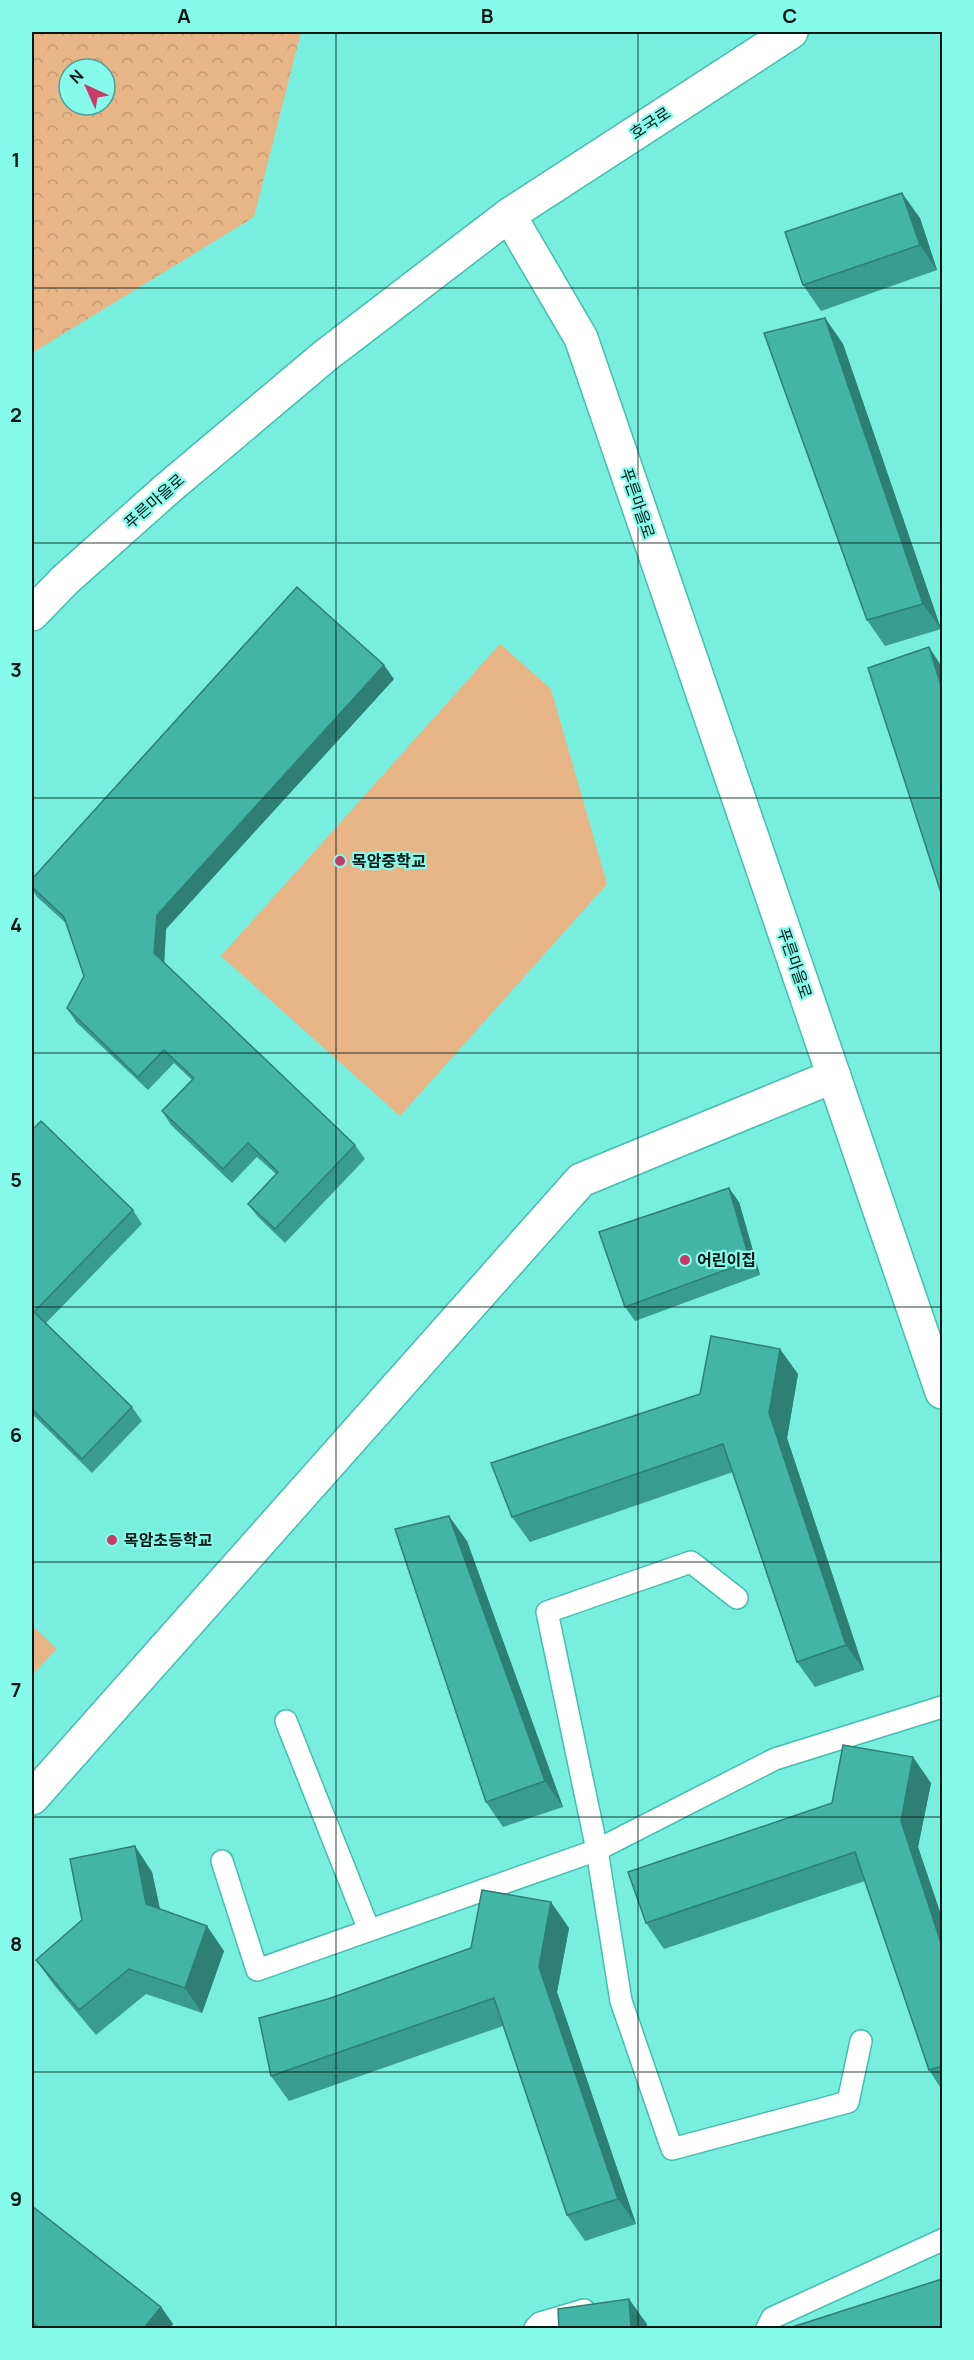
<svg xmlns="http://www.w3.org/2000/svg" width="974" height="2360" viewBox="0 0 974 2360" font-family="Manrope,'Noto Sans KR',sans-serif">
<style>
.forest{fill:url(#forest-crowns);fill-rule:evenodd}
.green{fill:#e8b586}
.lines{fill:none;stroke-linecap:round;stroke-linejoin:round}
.lane-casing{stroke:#43beaf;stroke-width:24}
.street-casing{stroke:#43beaf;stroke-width:36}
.secondary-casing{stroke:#43beaf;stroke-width:36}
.lane{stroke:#fff;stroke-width:21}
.street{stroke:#fff;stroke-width:33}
.secondary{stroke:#fff;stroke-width:33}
.wall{fill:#399c90}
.shaded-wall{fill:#2e7f75}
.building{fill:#42b5a7;stroke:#2e7f75;stroke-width:1.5}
.grid{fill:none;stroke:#001714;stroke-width:1.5;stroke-opacity:0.55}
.poi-dot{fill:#c73b6b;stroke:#86fbeb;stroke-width:2}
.labels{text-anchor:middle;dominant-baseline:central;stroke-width:4.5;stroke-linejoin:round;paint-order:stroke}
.street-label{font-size:16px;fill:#001714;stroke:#86fbeb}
.poi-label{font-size:16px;font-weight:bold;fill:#001714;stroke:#86fbeb;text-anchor:start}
.neatline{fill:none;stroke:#001714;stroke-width:2}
.grid-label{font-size:20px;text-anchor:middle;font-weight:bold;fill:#001714}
</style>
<defs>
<pattern id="forest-crowns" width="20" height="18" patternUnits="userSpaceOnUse" patternTransform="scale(1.5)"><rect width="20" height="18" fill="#e8b586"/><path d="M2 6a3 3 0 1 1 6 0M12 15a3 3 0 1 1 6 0" fill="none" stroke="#c59b73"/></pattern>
</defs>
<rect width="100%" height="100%" fill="#78eede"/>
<path class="forest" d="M 32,32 L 301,32 L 254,217 L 32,353 ZM 69,69 L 105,69 L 105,105 L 69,105 Z"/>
<path class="green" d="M 500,644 L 551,689 L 607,884 L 400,1116 L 221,956 Z
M 32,1625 L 57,1649 L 32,1675 Z"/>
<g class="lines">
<defs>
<path id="lane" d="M 737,1598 L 691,1562 L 547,1612 L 597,1850 L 621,2001 L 672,2149 L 848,2102 L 861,2041
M 286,1721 L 369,1930
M 222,1861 L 257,1970 L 597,1850 L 775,1759 L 942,1707
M 535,2328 L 540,2323 L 584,2310
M 767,2328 L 772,2318 L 942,2240"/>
<path id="street" d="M 32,1798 L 581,1180 L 834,1076"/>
<path id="secondary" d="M 509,215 L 581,338 L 942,1392
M 32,614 L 65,580 L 167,489 L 325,356 L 509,215 L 791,32"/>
</defs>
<use href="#lane" class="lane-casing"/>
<use href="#street" class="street-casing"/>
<use href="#secondary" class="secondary-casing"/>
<use href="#lane" class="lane"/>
<use href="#street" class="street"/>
<use href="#secondary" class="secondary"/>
</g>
<path class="wall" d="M 920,218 L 937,270 L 821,311 L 803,285 Z
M 825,318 L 843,344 L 941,629 L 885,646 L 867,620 Z
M 394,679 L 166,929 L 164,963 L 355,1145 L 365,1159 L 285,1243 L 258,1217 L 248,1204 L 276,1174 L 257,1157 L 232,1183 L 171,1125 L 162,1111 L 192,1080 L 174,1063 L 148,1090 L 76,1022 L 67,1008 L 84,976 L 67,924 L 37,897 L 32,889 L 32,879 Z
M 32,1130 L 133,1210 L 142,1224 L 46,1323 L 132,1407 L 142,1421 L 92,1473 L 32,1414 Z
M 739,1202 L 760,1275 L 635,1321 L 625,1307 Z
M 798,1374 L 787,1438 L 864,1670 L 815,1687 L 797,1662 L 733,1472 L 530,1542 L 512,1517 Z
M 467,1541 L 563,1807 L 503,1827 L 486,1802 Z
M 931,1783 L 918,1847 L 942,1918 L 942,2090 L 929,2070 L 865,1881 L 664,1949 L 646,1923 Z
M 152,1872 L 160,1909 L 224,1951 L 202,2013 L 146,1994 L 96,2035 L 54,1985 L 36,1960 L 82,1920 Z
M 569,1928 L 557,1992 L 636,2224 L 585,2241 L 567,2215 L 503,2026 L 289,2101 L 271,2076 L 328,1999 Z
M 32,2206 L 161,2307 L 173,2324 L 170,2328 L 32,2328 Z"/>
<path class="shaded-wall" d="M 902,193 L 920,218 L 937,270 L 920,245 Z
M 825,318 L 843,344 L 941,629 L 923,604 Z
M 929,647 L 942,667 L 942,689 Z
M 384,665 L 394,679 L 166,929 L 164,967 L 154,953 L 157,915 Z
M 729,1188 L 739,1202 L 760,1275 L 750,1261 Z
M 780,1349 L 798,1374 L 787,1438 L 864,1670 L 846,1645 L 769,1413 Z
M 449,1516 L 467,1541 L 563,1807 L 545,1781 Z
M 913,1757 L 931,1783 L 918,1847 L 942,1918 L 942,1946 L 901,1821 Z
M 135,1846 L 152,1872 L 164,1929 L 146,1904 Z
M 551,1902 L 569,1928 L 557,1992 L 636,2224 L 618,2199 L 539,1967 Z
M 207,1926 L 224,1951 L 202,2013 L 185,1988 Z
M 629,2299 L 647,2324 L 647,2328 L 631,2328 Z
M 161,2307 L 173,2324 L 170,2328 L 144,2328 Z"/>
<path class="building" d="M 902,193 L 920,245 L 803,285 L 785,232 Z
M 825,318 L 923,604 L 867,620 L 764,333 Z
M 297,587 L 384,665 L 157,915 L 154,953 L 355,1145 L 275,1229 L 248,1204 L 278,1172 L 248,1143 L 223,1169 L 162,1111 L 194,1078 L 164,1050 L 138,1077 L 67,1008 L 84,976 L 64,917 L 32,887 L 32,879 Z
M 929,647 L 942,689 L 942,896 L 868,668 Z
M 41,1121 L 133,1210 L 34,1312 L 132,1407 L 82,1459 L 32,1409 L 32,1130 Z
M 729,1188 L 750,1261 L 625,1307 L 599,1232 Z
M 711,1336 L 780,1349 L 769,1413 L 846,1645 L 797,1662 L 723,1444 L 512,1517 L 491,1463 L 700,1394 Z
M 449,1516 L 545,1781 L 486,1802 L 395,1529 Z
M 843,1745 L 913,1757 L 901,1821 L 942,1946 L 942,2066 L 929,2070 L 855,1852 L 646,1923 L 628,1872 L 832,1803 Z
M 135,1846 L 146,1904 L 207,1926 L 185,1988 L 129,1969 L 79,2010 L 36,1960 L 82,1920 L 70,1859 Z
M 482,1890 L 551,1902 L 539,1967 L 618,2199 L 567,2215 L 494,1998 L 271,2076 L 259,2018 L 328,1999 L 471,1948 Z
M 32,2206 L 161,2307 L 144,2328 L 40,2328 L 32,2322 Z
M 942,2279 L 942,2328 L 789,2328 Z
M 629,2299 L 631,2328 L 559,2328 L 558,2309 Z"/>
<path class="grid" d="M 336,32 L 336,2328M 638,32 L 638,2328M 32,288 L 942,288M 32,543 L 942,543M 32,798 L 942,798M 32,1053 L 942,1053M 32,1307 L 942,1307M 32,1562 L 942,1562M 32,1817 L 942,1817M 32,2072 L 942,2072"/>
<g class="poi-dot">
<circle cx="340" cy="861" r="6"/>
<circle cx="685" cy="1260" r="6"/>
<circle cx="112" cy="1540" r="6"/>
</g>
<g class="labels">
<g class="street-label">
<text transform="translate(650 123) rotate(-33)">호국로</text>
<text transform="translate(154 501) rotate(-41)">푸른마을로</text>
<text transform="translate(638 503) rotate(71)">푸른마을로</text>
<text transform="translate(795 963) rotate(71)">푸른마을로</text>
</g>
<g class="poi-label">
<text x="352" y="861">목암중학교</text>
<text x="697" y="1260">어린이집</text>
<text x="124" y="1540">목암초등학교</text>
</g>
</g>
<rect width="974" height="2360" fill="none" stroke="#86fbeb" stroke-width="66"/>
<g transform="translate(87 87) rotate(315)"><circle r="28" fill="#86fbeb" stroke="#50a095" stroke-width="1.5"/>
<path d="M0-4.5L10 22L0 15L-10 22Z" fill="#c73b6b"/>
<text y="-9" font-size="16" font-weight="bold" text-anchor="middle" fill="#001714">N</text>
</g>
<rect x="33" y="33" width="908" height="2294" class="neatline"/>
<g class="grid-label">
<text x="184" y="23">A</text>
<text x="487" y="23">B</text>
<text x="790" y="23">C</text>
<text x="16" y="167">1</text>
<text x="16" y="422">2</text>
<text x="16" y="677">3</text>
<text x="16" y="932">4</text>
<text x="16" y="1187">5</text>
<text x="16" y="1442">6</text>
<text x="16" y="1697">7</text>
<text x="16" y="1951">8</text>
<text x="16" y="2206">9</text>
</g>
</svg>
